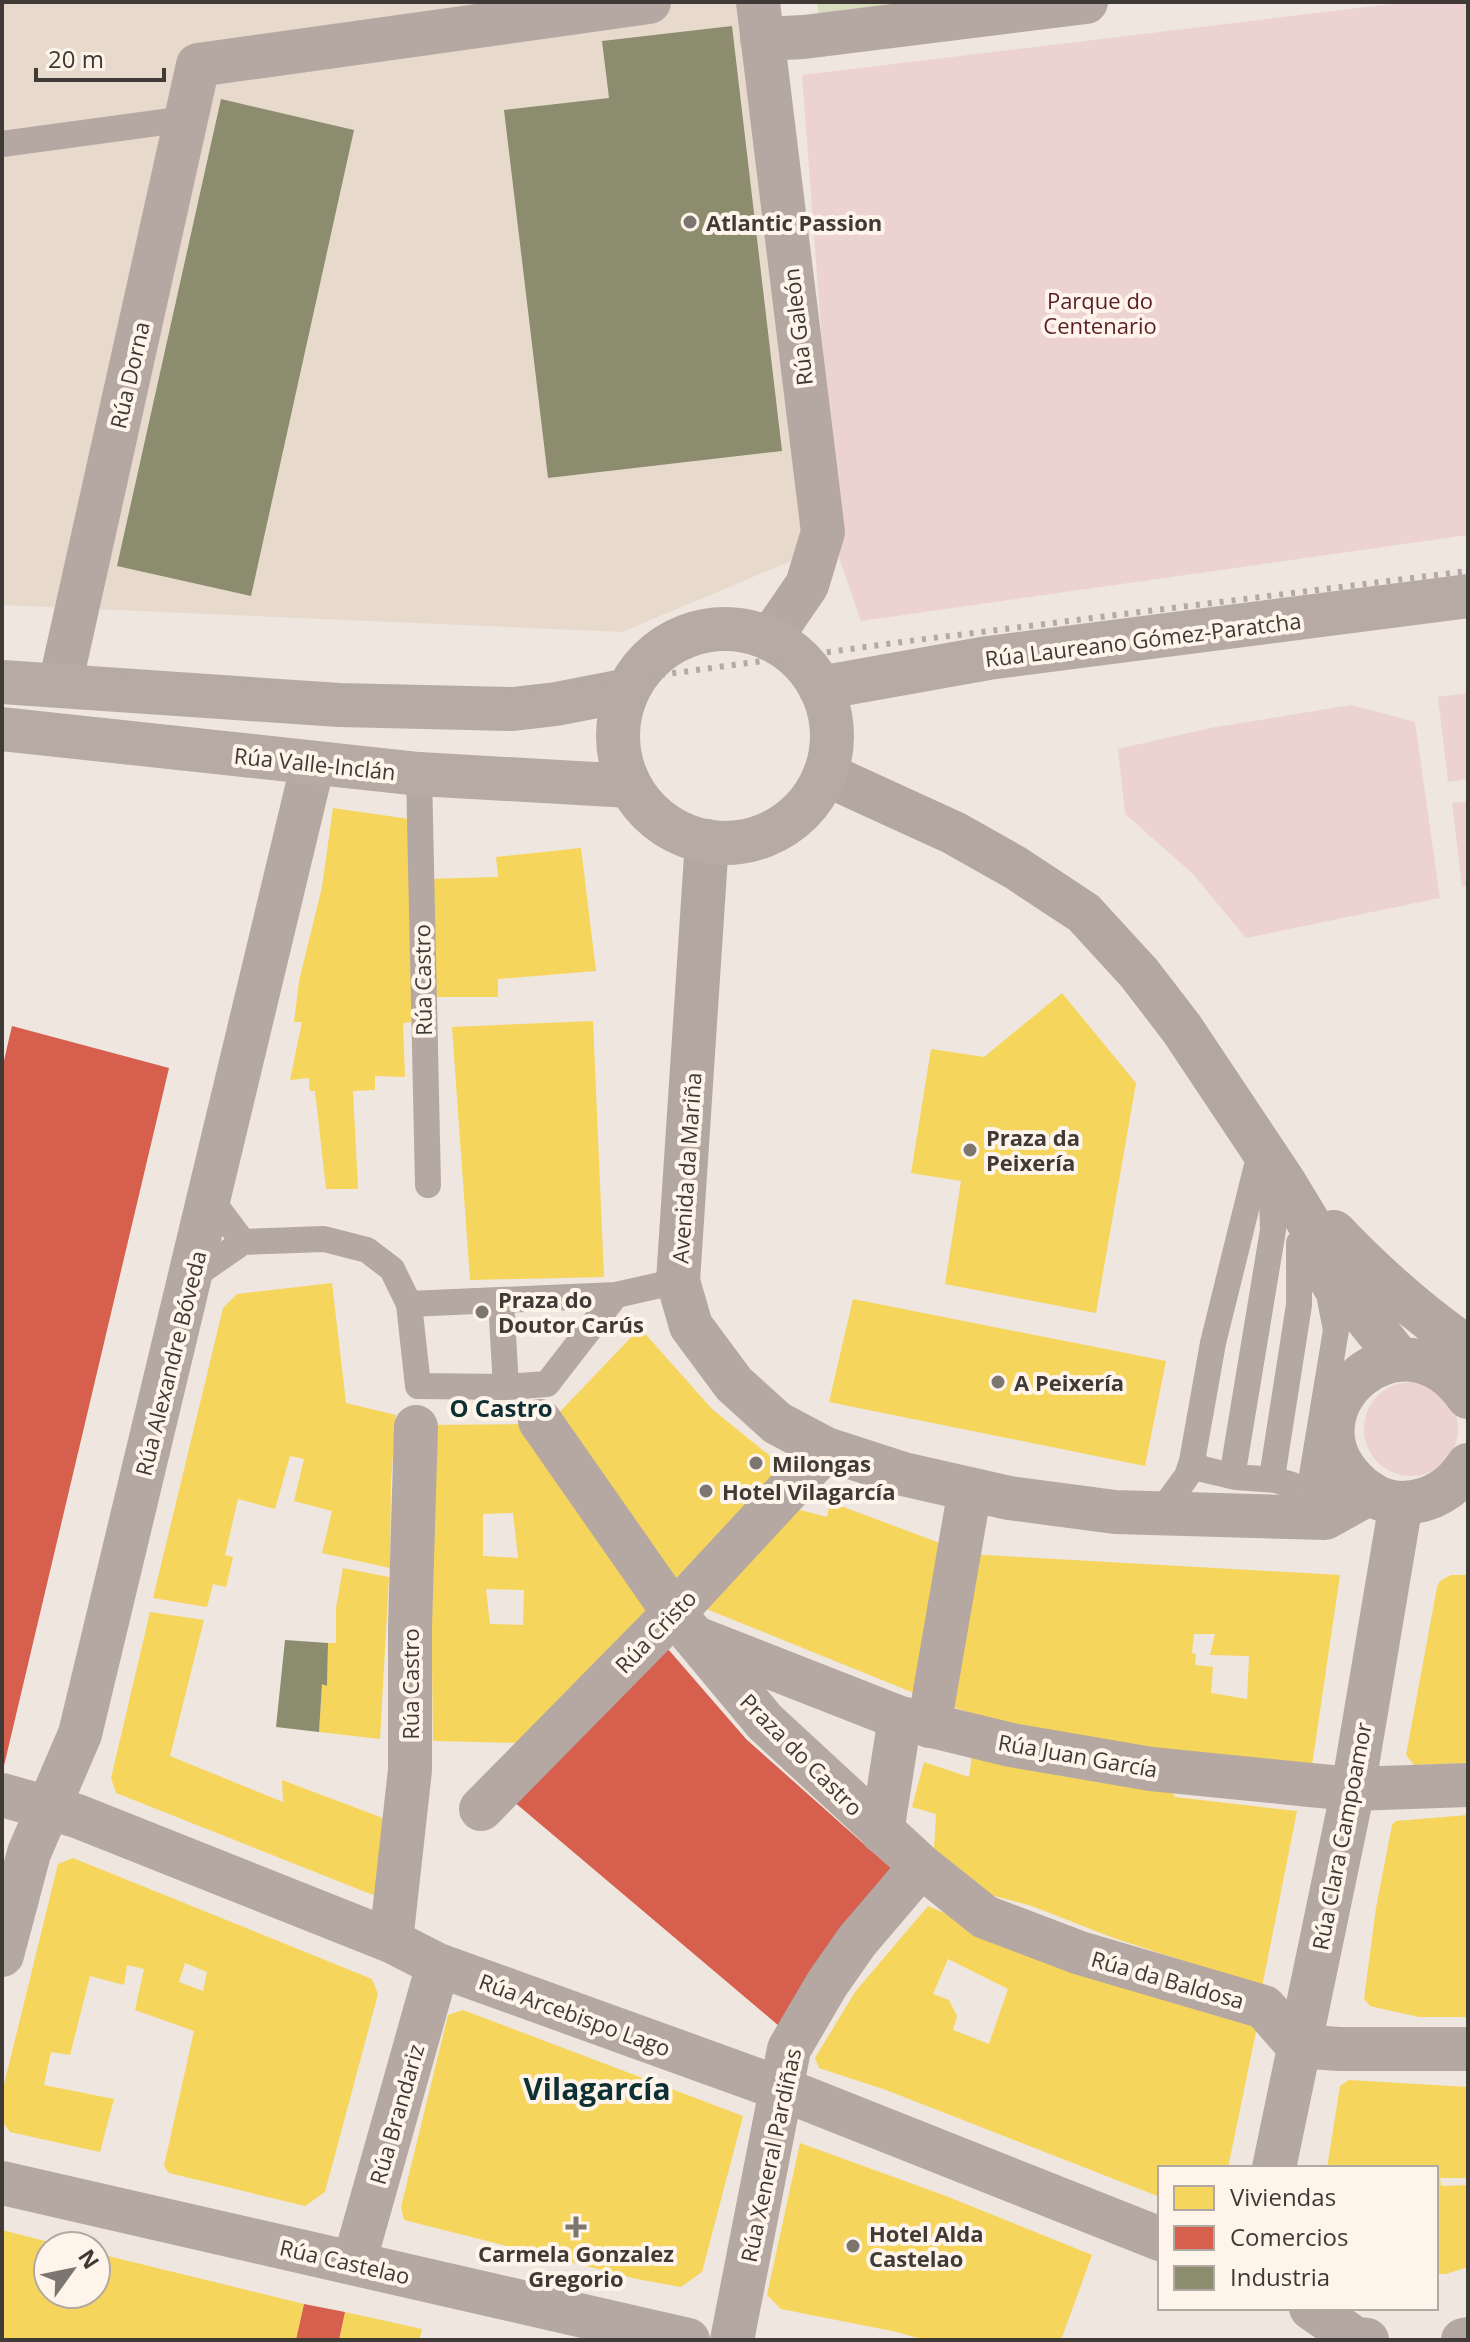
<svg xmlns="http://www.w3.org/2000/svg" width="1470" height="2342" viewBox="0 0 1470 2342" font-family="'Open Sans',sans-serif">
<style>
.built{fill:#e8d9cd}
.green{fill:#ecd3d2}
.water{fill:#d6dcbd}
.homes{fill:#f6d55c;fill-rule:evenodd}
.shops{fill:#d6604d}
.industry{fill:#8c8c6e}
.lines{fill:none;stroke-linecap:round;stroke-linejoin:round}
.lane{stroke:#b5a8a3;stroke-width:26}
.street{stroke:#b5a8a3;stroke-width:44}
.secondary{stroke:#b4a6a1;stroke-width:44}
.primary{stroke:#b7aaa4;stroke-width:44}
.rail{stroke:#b3aaa6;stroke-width:6;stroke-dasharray:4 8;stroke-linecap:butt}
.poi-dot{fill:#7c7670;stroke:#fff4ea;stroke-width:3}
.labels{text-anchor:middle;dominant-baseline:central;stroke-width:8;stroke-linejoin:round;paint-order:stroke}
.poi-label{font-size:22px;font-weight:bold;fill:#3f3a35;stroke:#fff4ea;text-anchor:start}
.park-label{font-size:22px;fill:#581d2a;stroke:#fff4ea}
.street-label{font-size:22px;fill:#3f3a35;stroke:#fff4ea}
.neighbourhood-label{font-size:24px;font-weight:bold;fill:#0d3034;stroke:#fff4ea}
.district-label{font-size:30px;font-weight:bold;fill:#0d3034;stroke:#fff4ea}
</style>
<rect width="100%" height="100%" fill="#eee6df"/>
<path class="built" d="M 2,2 L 754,2 L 810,553 L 622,632 L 2,605 Z"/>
<path class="green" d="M 1408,2 L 1468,2 L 1468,535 L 861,621 L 838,555 L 802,75 Z
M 1468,693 L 1468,779 L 1448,782 L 1438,697 Z
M 1351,705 L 1415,722 L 1440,898 L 1246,938 L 1192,873 L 1125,814 L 1118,749 L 1210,728 Z
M 1468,801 L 1468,886 L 1462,887 L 1452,803 Z
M1364 1429a47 47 0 1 1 94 0a47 47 0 1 1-94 0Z"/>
<path class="water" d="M 817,2 L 921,2 L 819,20 Z"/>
<path class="homes" d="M 333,808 L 409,819 L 412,1022 L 403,1023 L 405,1077 L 375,1076 L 375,1090 L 353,1091 L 358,1189 L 326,1189 L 315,1091 L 310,1091 L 309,1078 L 290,1080 L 302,1022 L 294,1022 L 299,981 L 322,887 Z
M 581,848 L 596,971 L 498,979 L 498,997 L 432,997 L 427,879 L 498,877 L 496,857 Z
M 1062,993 L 1136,1083 L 1096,1313 L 945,1284 L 961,1181 L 911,1173 L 931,1049 L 984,1057 Z
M 593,1021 L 604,1277 L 470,1280 L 452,1027 Z
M 332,1283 L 346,1403 L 396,1415 L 391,1481 L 390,1568 L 322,1553 L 332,1511 L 294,1501 L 304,1459 L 290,1456 L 275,1509 L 238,1499 L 225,1555 L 233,1557 L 226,1587 L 213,1584 L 207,1607 L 153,1598 L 223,1308 L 237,1294 Z
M 853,1299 L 1166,1361 L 1145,1466 L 829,1402 Z
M 640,1328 L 712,1409 L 791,1473 L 681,1586 L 552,1420 Z
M 527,1424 L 650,1611 L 516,1743 L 433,1741 L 429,1425 ZM 513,1513 L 518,1558 L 483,1556 L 483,1514 ZM 486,1589 L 524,1590 L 523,1625 L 490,1624 Z
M 830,1502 L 948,1546 L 919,1695 L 699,1606 L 789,1507 L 827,1517 Z
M 967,1554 L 1340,1575 L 1312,1765 L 1182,1752 L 1011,1727 L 942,1703 ZM 1194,1634 L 1215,1634 L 1210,1655 L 1249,1656 L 1247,1699 L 1211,1693 L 1213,1667 L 1195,1665 L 1196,1654 L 1192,1653 Z
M 343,1568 L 389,1577 L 380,1739 L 319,1732 L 322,1684 L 327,1686 L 328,1643 L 336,1643 L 336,1608 Z
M 1451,1575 L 1468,1575 L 1468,1763 L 1414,1765 L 1406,1755 L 1437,1587 L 1440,1581 Z
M 150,1612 L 204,1620 L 170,1756 L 283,1802 L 282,1780 L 383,1818 L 378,1897 L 116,1793 L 111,1778 Z
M 972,1755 L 1049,1769 L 1050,1774 L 1172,1792 L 1175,1797 L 1297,1811 L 1262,1987 L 1111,1937 L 1032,1906 L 991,1895 L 940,1858 L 934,1848 L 936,1814 L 912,1807 L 924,1762 L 969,1777 Z
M 1468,1815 L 1468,2017 L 1419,2017 L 1370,2006 L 1364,1999 L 1376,1908 L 1392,1825 L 1396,1821 Z
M 73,1858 L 372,1979 L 378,1994 L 325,2192 L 305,2206 L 169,2173 L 164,2166 L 194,2031 L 135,2010 L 144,1969 L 127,1965 L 124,1985 L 90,1976 L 70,2055 L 51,2052 L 44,2085 L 114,2099 L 100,2152 L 10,2132 L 2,2121 L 2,2093 L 58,1864 ZM 185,1963 L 207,1972 L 203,1991 L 179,1982 Z
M 928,1906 L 1023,1947 L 1258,2022 L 1228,2168 L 1160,2168 L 1160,2197 L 886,2090 L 819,2068 L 815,2058 L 855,1992 ZM 948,1959 L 1008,1989 L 989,2044 L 953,2030 L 957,2016 L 949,2000 L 933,1994 Z
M 463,2010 L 743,2116 L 702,2272 L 681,2287 L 637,2279 L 404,2220 L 401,2207 L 448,2015 Z
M 1349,2080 L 1468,2087 L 1468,2178 L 1440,2178 L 1441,2186 L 1468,2185 L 1468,2267 L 1446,2274 L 1436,2274 L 1436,2168 L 1327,2168 L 1340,2086 Z
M 800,2143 L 946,2196 L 1092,2255 L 1061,2340 L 924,2340 L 897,2332 L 781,2309 L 767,2295 Z
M 2,2230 L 61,2245 L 48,2246 L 48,2294 L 96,2294 L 96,2253 L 304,2304 L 296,2340 L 2,2340 Z
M 345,2312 L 422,2329 L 419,2340 L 339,2340 Z"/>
<path class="shops" d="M 12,1026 L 169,1068 L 3,1770 L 2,1069 Z
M 661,1641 L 746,1739 L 901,1877 L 779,2026 L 513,1801 Z
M 304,2304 L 345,2312 L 339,2340 L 296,2340 Z"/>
<path class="industry" d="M 732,26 L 782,451 L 548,478 L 504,110 L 609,98 L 602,41 Z
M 221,99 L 354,130 L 251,596 L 117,566 Z
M 285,1640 L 328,1643 L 327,1686 L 322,1684 L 319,1732 L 276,1727 Z"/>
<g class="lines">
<path class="lane" d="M 2,144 L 186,119
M 419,774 L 428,1185
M 1272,1197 L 1273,1230 L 1234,1465 L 1236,1477 L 1276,1480
M 210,1198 L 243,1242
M 1314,1270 L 1329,1294 L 1336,1330 L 1310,1487 L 1364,1490
M 191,1278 L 243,1242 L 324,1239 L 367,1250 L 392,1269 L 409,1304 L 418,1386 L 506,1387 L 547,1384 L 616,1295
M 501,1301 L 506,1387
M 409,1304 L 616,1295 L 678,1281
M 1192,1461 L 1202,1469 L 1236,1477
M 1292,1485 L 1276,1480 L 1273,1471 L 1299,1305 L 1299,1243
M 1160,1513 L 1187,1476 L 1192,1461 L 1213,1343 L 1257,1165"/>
<path class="street" d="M 758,2 L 823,532 L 807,585 L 770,639
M 762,39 L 804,37 L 1086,2
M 60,685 L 198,65 L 649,2
M 678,1281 L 691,1326 L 734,1384 L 777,1423 L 826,1449 L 903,1474 L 1009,1498 L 1115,1512 L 1325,1518 L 1370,1493
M 540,1421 L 674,1613 L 765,1722 L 921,1866 L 985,1917 L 1080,1953 L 1264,2007 L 1298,2046 L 1339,2049 L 1468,2049
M 696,1638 L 900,1718 L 1011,1745 L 1151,1769 L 1310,1785 L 1353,1789 L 1468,1785
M 929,1726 L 970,1489
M 2,1795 L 77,1816 L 391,1941 L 438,1965 L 782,2089 L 1160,2239
M 481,1809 L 674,1613 L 826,1449
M 882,1832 L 900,1718
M 391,1941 L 410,1770 L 410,1627 L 416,1427
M 2,1955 L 29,1853 L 80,1734 L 313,763
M 1274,2168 L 1353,1789 L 1401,1503
M 2,2183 L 688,2340
M 354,2263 L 438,1965
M 1311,2308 L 1354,2338 L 1367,2340
M 732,2340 L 789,2049 L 827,1984 L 857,1941 L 921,1866
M 1463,2340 L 1468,2339"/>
<path class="secondary" d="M 825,774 L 954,833 L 1016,868 L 1084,913 L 1139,973 L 1182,1029 L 1284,1182 L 1365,1316 L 1399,1359
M 1334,1232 C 1375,1275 1419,1314 1468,1348
M 678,1281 L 707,841
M 1468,1397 C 1402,1302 1284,1409 1354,1480 C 1367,1494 1384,1503 1403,1503 C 1431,1502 1453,1489 1468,1465"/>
<path class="primary" d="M618 736a107 107 0 1 1 214 0a107 107 0 1 1-214 0Z
M 2,682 L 339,705 L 513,709 L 556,704 L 628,690
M 820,688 L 988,658 L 1468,596
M 2,729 L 419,774 L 630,786"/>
<path class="rail" d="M 2,670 L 340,689 L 543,691 L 909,641 L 1468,571"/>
</g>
<g class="poi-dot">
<circle cx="690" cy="222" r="8"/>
<circle cx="970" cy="1150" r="8"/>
<circle cx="482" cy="1312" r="8"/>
<circle cx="998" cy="1382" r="8"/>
<circle cx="756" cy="1463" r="8"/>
<circle cx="706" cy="1491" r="8"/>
<path d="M572 2215h8v8h8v8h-8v8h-8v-8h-8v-8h8z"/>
<circle cx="853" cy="2246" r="8"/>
</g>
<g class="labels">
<g class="poi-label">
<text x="706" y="222">Atlantic Passion</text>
<text x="986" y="1137">Praza da<tspan x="986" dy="25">Peixería</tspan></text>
<text x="498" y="1299">Praza do<tspan x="498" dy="25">Doutor Carús</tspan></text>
<text x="1014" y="1382">A Peixería</text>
<text x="772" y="1463">Milongas</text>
<text x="722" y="1491">Hotel Vilagarcía</text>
<text x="869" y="2233">Hotel Alda<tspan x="869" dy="25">Castelao</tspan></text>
<text x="576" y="2253" text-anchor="middle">Carmela Gonzalez<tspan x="576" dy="25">Gregorio</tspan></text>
</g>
<g class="park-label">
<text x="1100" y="300">Parque do<tspan x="1100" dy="25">Centenario</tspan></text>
</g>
<g class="street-label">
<text transform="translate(797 327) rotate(-97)">Rúa Galeón</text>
<text transform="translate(129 375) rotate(-77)">Rúa Dorna</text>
<text transform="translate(1143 639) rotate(-7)">Rúa Laureano Gómez-Paratcha</text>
<text transform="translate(315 763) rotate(6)">Rúa Valle-Inclán</text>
<text transform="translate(422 980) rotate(-91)">Rúa Castro</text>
<text transform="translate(686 1168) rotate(-86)">Avenida da Mariña</text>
<text transform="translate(170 1363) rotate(-76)">Rúa Alexandre Bóveda</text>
<text transform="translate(655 1631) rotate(-46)">Rúa Cristo</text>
<text transform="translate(410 1684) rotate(-90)">Rúa Castro</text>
<text transform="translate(802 1754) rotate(45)">Praza do Castro</text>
<text transform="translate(1078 1755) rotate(10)">Rúa Juan García</text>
<text transform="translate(1341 1836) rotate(-79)">Rúa Clara Campoamor</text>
<text transform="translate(1168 1979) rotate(16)">Rúa da Baldosa</text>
<text transform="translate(575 2014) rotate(20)">Rúa Arcebispo Lago</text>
<text transform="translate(396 2114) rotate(-74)">Rúa Brandariz</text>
<text transform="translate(770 2155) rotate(-78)">Rúa Xeneral Pardiñas</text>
<text transform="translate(345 2261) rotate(13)">Rúa Castelao</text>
</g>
<g class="neighbourhood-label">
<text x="501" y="1407">O Castro</text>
</g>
<g class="district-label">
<text x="597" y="2088">Vilagarcía</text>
</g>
</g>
<rect width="1470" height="2342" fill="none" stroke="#3f3a35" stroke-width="8"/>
<rect x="1158" y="2166" width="280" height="144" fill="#fff4ea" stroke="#b2aaa2" stroke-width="2"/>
<rect x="1174" y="2186" width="40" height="24" fill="#f6d55c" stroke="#b2aaa2" stroke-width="2"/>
<text x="1230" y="2206" font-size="24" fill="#3f3a35">Viviendas</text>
<rect x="1174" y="2226" width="40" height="24" fill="#d6604d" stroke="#b2aaa2" stroke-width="2"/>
<text x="1230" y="2246" font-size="24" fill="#3f3a35">Comercios</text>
<rect x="1174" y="2266" width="40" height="24" fill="#8c8c6e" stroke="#b2aaa2" stroke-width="2"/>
<text x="1230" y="2286" font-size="24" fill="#3f3a35">Industria</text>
<g transform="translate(72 2270) rotate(57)"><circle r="38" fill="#fff4ea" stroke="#b2aaa2" stroke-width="2"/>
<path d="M0-6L14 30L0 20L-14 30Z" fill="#7c7670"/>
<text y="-12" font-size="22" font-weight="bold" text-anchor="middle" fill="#3f3a35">N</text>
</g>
<path d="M36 68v12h128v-12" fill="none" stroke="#3f3a35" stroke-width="4"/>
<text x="48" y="68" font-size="24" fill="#3f3a35" stroke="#fff4ea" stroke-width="6" paint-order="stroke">20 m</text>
</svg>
